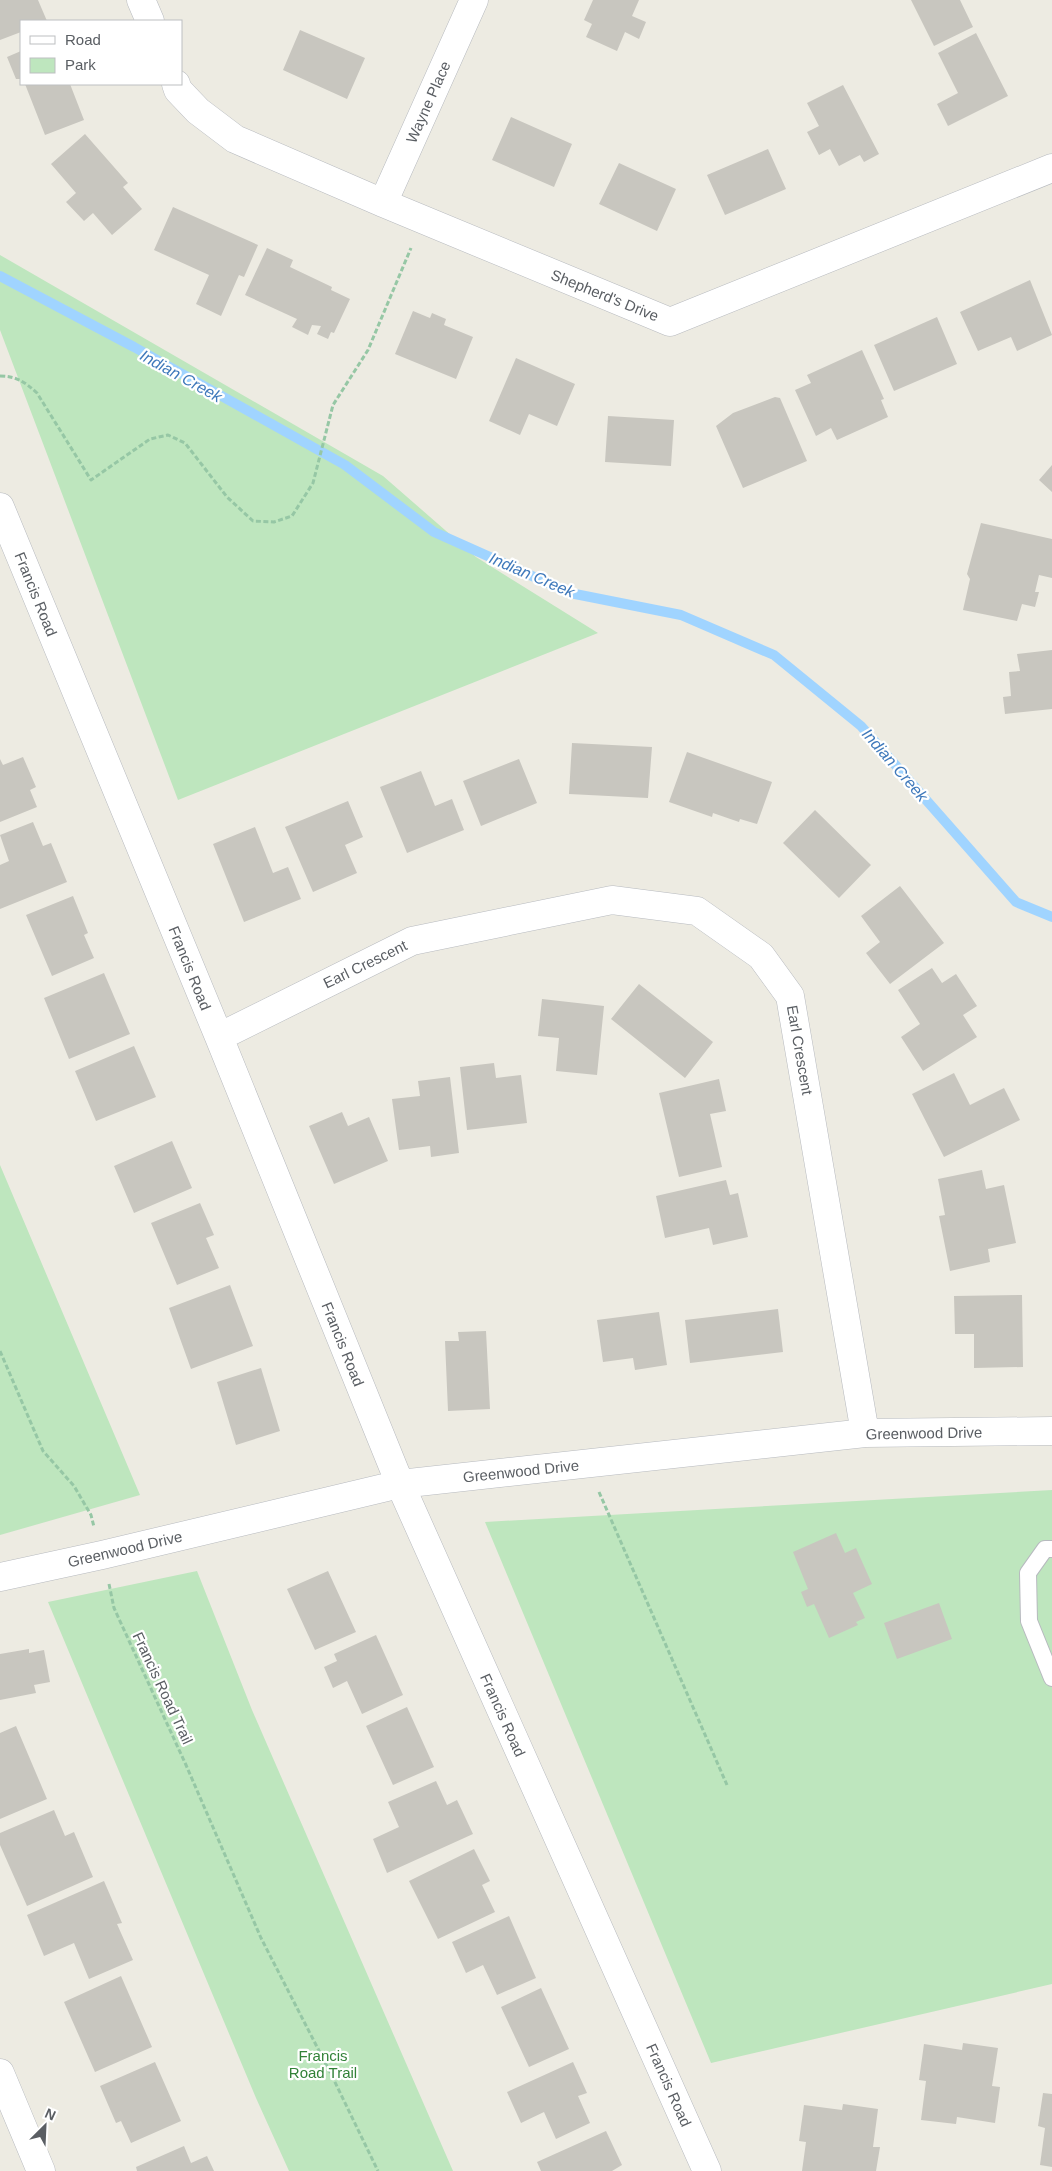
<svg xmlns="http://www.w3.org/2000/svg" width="1052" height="2171" viewBox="0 0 1052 2171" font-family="Arial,sans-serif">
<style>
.green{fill:#bee6be}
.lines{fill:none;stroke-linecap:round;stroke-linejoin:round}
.stream{stroke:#a0d4ff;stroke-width:10}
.building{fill:#c8c6bf}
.lane-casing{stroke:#b7babf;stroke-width:18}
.street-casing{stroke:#b7babf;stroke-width:29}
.path{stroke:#96c7a5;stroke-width:3;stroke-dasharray:5 2.5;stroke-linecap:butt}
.lane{stroke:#fff;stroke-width:16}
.street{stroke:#fff;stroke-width:28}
.labels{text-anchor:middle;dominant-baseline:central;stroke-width:4.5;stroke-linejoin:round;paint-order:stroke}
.street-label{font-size:15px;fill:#5a5e63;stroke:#fff}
.park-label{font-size:15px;fill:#328238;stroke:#fff}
.water-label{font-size:16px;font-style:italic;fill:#3f79bb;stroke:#fff}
</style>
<rect width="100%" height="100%" fill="#edebe2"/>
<path class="green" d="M 0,255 L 383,476 L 476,557 L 598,633 L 178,800 L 0,330 Z
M 0,1165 L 140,1495 L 0,1535 Z
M 1052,1490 L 1052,1984 L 711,2063 L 485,1522 Z
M 197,1571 L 252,1710 L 453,2171 L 289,2171 L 256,2098 L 48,1602 Z"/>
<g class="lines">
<path class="stream" d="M 0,276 L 134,347 L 345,465 L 434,532 L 570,593 L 681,615 L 774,655 L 861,726 L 1016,902 L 1052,917"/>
</g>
<path class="building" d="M 0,0 L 38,0 L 47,21 L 21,21 L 21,32 L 0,40 Z
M 593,0 L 639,0 L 632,16 L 646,22 L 639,39 L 625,32 L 617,51 L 586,37 L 592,24 L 584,20 Z
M 911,0 L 960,0 L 973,27 L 934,46 Z
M 300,30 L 365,58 L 347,99 L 283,70 Z
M 976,33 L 1008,96 L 948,126 L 937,104 L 958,93 L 938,53 Z
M 21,51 L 21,79 L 16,79 L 7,57 Z
M 25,84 L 70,84 L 84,120 L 45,135 Z
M 843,85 L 879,154 L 864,162 L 860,155 L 839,166 L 830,149 L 819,155 L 807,132 L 819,126 L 807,103 Z
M 511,117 L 572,144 L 554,187 L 492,160 Z
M 85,134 L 128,183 L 123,187 L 142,209 L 112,235 L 93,213 L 84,221 L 66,202 L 76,193 L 51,164 Z
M 768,149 L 786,189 L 725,215 L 707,175 Z
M 619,163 L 676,189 L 657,231 L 599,204 Z
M 173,207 L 258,245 L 244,277 L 239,275 L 221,316 L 196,304 L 209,275 L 154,250 Z
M 267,248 L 293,260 L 290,267 L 332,287 L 331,290 L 350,299 L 334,333 L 331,332 L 328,339 L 317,334 L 321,326 L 312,325 L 308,335 L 292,327 L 297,319 L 245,295 Z
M 1030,280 L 1052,335 L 1017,351 L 1011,337 L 978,351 L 960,312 Z
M 413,311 L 430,318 L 432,313 L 446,319 L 444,325 L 473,337 L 456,379 L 395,354 Z
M 937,317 L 957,364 L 894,391 L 874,345 Z
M 862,350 L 884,399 L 881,400 L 888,417 L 837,440 L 831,428 L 816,436 L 795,390 L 811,383 L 807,375 Z
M 516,358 L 575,384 L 557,426 L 529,414 L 520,435 L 489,421 Z
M 775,397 L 780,398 L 807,461 L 743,488 L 716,426 L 733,413 Z
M 608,416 L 674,420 L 671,466 L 605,462 Z
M 1052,465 L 1052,492 L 1039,480 Z
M 981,523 L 1052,539 L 1052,578 L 1039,575 L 1035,592 L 1039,592 L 1035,607 L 1022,604 L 1017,621 L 963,610 L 970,579 L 967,574 Z
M 1052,650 L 1052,709 L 1005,714 L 1003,697 L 1011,696 L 1009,672 L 1020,671 L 1017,654 Z
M 572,743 L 652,747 L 648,798 L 569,794 Z
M 687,752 L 772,782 L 757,824 L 740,819 L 739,822 L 713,813 L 712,817 L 669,802 Z
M 23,757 L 36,787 L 30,790 L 37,807 L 0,822 L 0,759 L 3,765 Z
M 519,759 L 537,803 L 481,826 L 463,781 Z
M 421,771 L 435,806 L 452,799 L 464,830 L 407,853 L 380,787 Z
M 348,801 L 363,837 L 345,845 L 357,873 L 313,892 L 285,827 Z
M 815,810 L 871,865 L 839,898 L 783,843 Z
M 33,822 L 43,846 L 51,843 L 67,882 L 0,909 L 0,865 L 9,861 L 0,835 Z
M 255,827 L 273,873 L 288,867 L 301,899 L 244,922 L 213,844 Z
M 900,886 L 944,943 L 890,984 L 866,953 L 880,942 L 861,916 Z
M 73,896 L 88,933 L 84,935 L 94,958 L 52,976 L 26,915 Z
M 932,968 L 942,983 L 956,974 L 977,1006 L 963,1015 L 977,1037 L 923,1071 L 901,1037 L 920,1024 L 898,990 Z
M 104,973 L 130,1034 L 69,1059 L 44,998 Z
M 639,984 L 713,1042 L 685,1078 L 611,1019 Z
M 542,999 L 604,1006 L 597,1075 L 556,1071 L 559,1038 L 538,1036 Z
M 134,1046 L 156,1097 L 96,1121 L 75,1071 Z
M 494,1063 L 496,1078 L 521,1075 L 527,1123 L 467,1130 L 460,1067 Z
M 954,1073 L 970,1105 L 1004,1088 L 1020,1120 L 944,1157 L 912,1094 Z
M 450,1077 L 459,1153 L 431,1157 L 430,1146 L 399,1150 L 392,1099 L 420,1096 L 418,1081 Z
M 719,1079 L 726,1111 L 710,1114 L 722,1167 L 679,1177 L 659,1093 Z
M 342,1112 L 348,1126 L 369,1117 L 388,1161 L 334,1184 L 309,1126 Z
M 172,1141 L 192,1188 L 134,1213 L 114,1166 Z
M 982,1170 L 986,1189 L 1004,1185 L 1016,1243 L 988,1249 L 990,1262 L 950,1271 L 939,1216 L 945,1215 L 938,1179 Z
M 726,1180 L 730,1195 L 738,1193 L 748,1237 L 713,1245 L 709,1228 L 665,1238 L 656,1196 Z
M 200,1203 L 214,1235 L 206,1238 L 219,1268 L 177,1285 L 151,1223 Z
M 230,1285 L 253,1346 L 191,1369 L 169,1308 Z
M 1022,1295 L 1023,1367 L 974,1368 L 974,1334 L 955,1334 L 954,1296 Z
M 778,1309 L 783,1352 L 690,1363 L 685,1320 Z
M 659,1312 L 667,1365 L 635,1370 L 633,1358 L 603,1362 L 597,1320 Z
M 486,1331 L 490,1409 L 448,1411 L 445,1341 L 459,1341 L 458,1332 Z
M 261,1368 L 280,1431 L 236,1445 L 217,1382 Z
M 836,1533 L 845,1553 L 856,1548 L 872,1584 L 853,1593 L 865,1618 L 856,1622 L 858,1625 L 829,1638 L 814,1604 L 807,1607 L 801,1592 L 808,1589 L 793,1552 Z
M 328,1571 L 356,1632 L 315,1650 L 287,1589 Z
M 939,1603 L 952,1639 L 897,1659 L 884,1623 Z
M 376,1635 L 403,1695 L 362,1714 L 347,1681 L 333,1688 L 324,1667 L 337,1661 L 334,1654 Z
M 29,1649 L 29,1653 L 44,1650 L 50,1682 L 34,1685 L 36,1693 L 0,1700 L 0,1654 Z
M 407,1707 L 434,1767 L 393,1785 L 366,1726 Z
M 16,1726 L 47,1799 L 0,1819 L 0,1733 Z
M 436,1781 L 447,1805 L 457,1800 L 473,1834 L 387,1873 L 373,1839 L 399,1827 L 388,1802 Z
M 54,1810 L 65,1836 L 74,1832 L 93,1877 L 27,1906 L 0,1845 L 0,1833 Z
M 474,1849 L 490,1881 L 482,1885 L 495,1912 L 438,1939 L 409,1881 Z
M 104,1881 L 122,1923 L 117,1924 L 133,1960 L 89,1979 L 74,1943 L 44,1956 L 27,1915 Z
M 509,1916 L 536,1978 L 497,1995 L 483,1965 L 466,1973 L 452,1942 Z
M 121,1976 L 152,2047 L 95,2072 L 64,2002 Z
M 541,1988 L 569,2049 L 529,2067 L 501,2007 Z
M 963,2043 L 998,2048 L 992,2086 L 1000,2087 L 995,2123 L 957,2117 L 956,2124 L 921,2120 L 926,2081 L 919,2080 L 924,2044 L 962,2050 Z
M 155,2062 L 181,2121 L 131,2143 L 121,2121 L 116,2123 L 100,2086 Z
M 573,2062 L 587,2093 L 578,2096 L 590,2123 L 556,2139 L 544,2112 L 521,2123 L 507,2092 Z
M 1043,2093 L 1052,2094 L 1052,2167 L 1040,2165 L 1045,2128 L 1038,2126 Z
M 843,2104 L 878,2109 L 873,2147 L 880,2147 L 876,2171 L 802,2171 L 806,2142 L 799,2141 L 804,2105 L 842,2110 Z
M 606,2131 L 622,2165 L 612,2171 L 541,2171 L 537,2162 Z
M 184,2146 L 191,2163 L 207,2156 L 214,2171 L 137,2171 L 136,2167 Z"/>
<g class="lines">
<defs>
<path id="lane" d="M 1052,1549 L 1045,1549 L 1028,1573 L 1029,1621 L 1052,1678"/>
<path id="street" d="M 141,0 L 150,21
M 176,84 L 178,90 L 198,111 L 235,139 L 383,203 L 670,322 L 1052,168
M 383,203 L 474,0
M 0,507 L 219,1037 L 400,1484 L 707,2171
M 219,1037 L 412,941 L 612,900 L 697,911 L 761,956 L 790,996 L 865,1433
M 0,1577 L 102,1555 L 400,1484 L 865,1433 L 1052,1431
M 0,2073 L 41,2171"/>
</defs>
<use href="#lane" class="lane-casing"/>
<use href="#street" class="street-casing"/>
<path class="path" d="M 0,376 C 16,376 25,382 37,393 L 91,480 L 150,439 L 168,435 L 185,443 L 227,497 L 253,521 L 274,522 L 292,516 L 313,483 L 333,405 L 368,350 L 411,248
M 0,1351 L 43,1451 L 74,1486 L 91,1515 L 94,1527
M 599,1492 L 727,1785
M 109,1584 L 114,1608 L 186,1765 L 261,1938 L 332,2076 L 378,2171"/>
<use href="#lane" class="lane"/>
<use href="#street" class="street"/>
</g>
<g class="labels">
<g class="street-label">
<text transform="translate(428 102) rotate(-66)">Wayne Place</text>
<text transform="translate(605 295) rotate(22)">Shepherd's Drive</text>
<text transform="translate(36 594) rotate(68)">Francis Road</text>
<text transform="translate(365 964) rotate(-26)">Earl Crescent</text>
<text transform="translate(190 968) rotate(68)">Francis Road</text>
<text transform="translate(800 1050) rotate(80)">Earl Crescent</text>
<text transform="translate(343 1344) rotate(68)">Francis Road</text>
<text transform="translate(924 1433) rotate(-1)">Greenwood Drive</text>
<text transform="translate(521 1471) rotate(-6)">Greenwood Drive</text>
<text transform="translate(125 1549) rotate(-13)">Greenwood Drive</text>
<text transform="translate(163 1688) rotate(65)">Francis Road Trail</text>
<text transform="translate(503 1715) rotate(66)">Francis Road</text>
<text transform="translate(669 2085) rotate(66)">Francis Road</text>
</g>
<g class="park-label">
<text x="323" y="2055">Francis<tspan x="323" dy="17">Road Trail</tspan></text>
</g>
<g class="water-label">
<text transform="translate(181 376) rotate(29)">Indian Creek</text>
<text transform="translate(532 575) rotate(23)">Indian Creek</text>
<text transform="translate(895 765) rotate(49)">Indian Creek</text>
</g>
</g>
<rect x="20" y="20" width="162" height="65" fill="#ffffff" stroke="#bdbfc1"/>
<rect x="30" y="36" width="25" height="8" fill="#ffffff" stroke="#bdbfc1"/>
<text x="65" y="45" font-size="15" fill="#5a5e63">Road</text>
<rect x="30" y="58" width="25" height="15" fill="#bee6be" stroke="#bdbfc1"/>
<text x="65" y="70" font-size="15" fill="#5a5e63">Park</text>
<g transform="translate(45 2126) rotate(24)" stroke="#ffffff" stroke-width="4" paint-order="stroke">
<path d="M0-4L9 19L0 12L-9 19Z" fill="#5a5e63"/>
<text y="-8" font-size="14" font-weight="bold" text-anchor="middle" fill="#5a5e63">N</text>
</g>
</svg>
